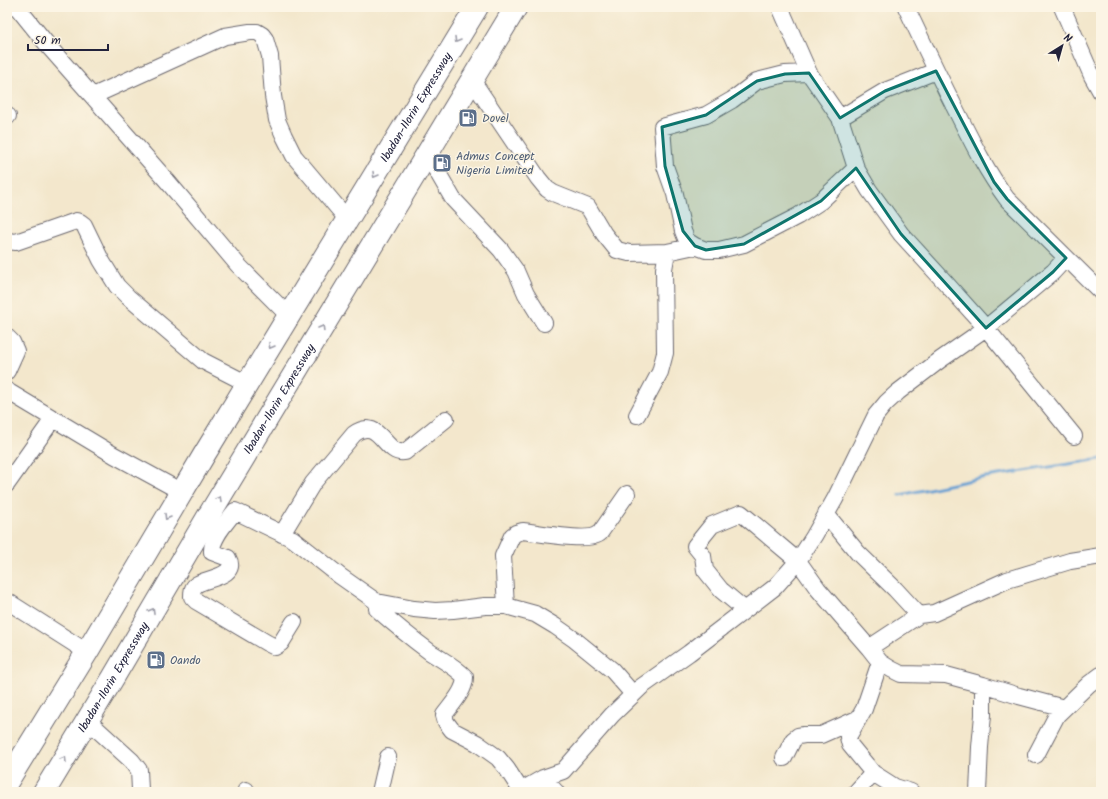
<svg xmlns="http://www.w3.org/2000/svg" width="1108" height="799" viewBox="0 0 1108 799" font-family="Kalam,sans-serif">
<style>
.lines{fill:none;stroke-linecap:round;stroke-linejoin:round}
.stream{stroke:#639fd3;stroke-width:3}
.minor-casing{stroke:#6b676e;stroke-width:18}
.highway-casing{stroke:#6b676e;stroke-width:24}
.minor{stroke:#fff;stroke-width:16}
.highway{stroke:#fff;stroke-width:22}
.oneway{stroke:#9c9ca7}
.marked{fill:#0f766e;fill-opacity:0.2;stroke:#0f766e;stroke-width:3;stroke-linejoin:round}
.labels{text-anchor:middle;dominant-baseline:central;stroke-width:3;stroke-linejoin:round;paint-order:stroke}
.street-label{font-size:12px;fill:#22223b;stroke:#fcf5e5}
.service-label{font-size:12px;fill:#4e5e75;stroke:#fcf5e5;text-anchor:start}
</style>
<rect width="100%" height="100%" fill="#fcf5e5"/>
<filter id="ink" filterUnits="userSpaceOnUse"><feTurbulence type="fractalNoise" baseFrequency=".025" numOctaves="2"/><feDisplacementMap in="SourceGraphic" scale="8" xChannelSelector="R" yChannelSelector="G"/><feConvolveMatrix kernelMatrix="1 2 1 2 8 2 1 2 1" color-interpolation-filters="sRGB"/></filter>
<filter id="wash" filterUnits="userSpaceOnUse"><feTurbulence type="fractalNoise" baseFrequency=".012" numOctaves="4" result="noise"/><feDisplacementMap in="SourceGraphic" scale="16" xChannelSelector="R" yChannelSelector="G"/><feGaussianBlur stdDeviation="0.9" result="paint"/><feColorMatrix in="noise" values="0 0 0 0 0 0 0 0 0 0 0 0 0 0 0 0 0 1.4 0 .05"/><feComposite in="paint" operator="in"/></filter>
<g filter="url(#wash)">
<rect width="100%" height="100%" fill="#f3e7cc"/>
<g class="lines">
<path class="stream" d="M 900,495 L 986,477 L 1101,459"/>
</g>
</g>
<g filter="url(#ink)">
<g class="lines">
<defs>
<path id="minor" d="M 17,7 L 50,48 L 168,182 L 238,265 L 289,316
M 780,7 L 809,73 L 840,118 L 856,168 L 869,190 L 901,234 L 944,281 L 986,328 L 1074,436
M 906,7 C 923,43 940,79 958,114 C 973,144 987,172 1007,199 L 1101,292
M 1062,7 L 1092,76 L 1101,92
M 809,73 L 785,74 L 757,81 L 732,100 L 706,115 L 662,127 L 665,166 L 675,194 L 683,231 L 687,241 L 695,246 L 706,250 L 719,250 L 744,244 L 798,216 L 821,201 L 856,168
M 472,80 L 538,178 L 547,189 L 553,193 L 588,207 L 604,234 L 617,250 L 629,253 L 667,252 L 695,246
M 93,96 L 225,36 L 250,32 L 257,32 L 262,35 L 265,39 L 270,56 L 273,96 L 277,120 L 284,136 L 294,156 L 348,220
M 7,117 L 8,116
M 840,118 L 885,91 L 936,71
M 427,154 L 453,199 L 501,250 L 516,271 L 526,294 L 544,323
M 7,241 L 16,242 L 76,221 L 80,222 L 84,225 L 101,260 L 117,286 L 128,297 L 203,361 L 248,384
M 7,337 L 12,342 L 16,351 L 7,371
M 7,390 L 9,392 L 114,455 L 182,492
M 637,415 L 660,372 L 665,353 L 664,269 L 667,252
M 7,484 L 53,419
M 826,514 L 858,553 L 895,589 L 919,615 L 934,613 L 1007,580 L 1070,561 L 1101,556
M 282,534 L 313,483 L 354,434 C 380,415 384,456 405,452 L 446,419
M 7,601 L 87,652
M 506,606 L 503,556 L 512,536 L 516,533 L 523,531 C 539,533 590,543 600,533 L 627,494
M 377,609 C 394,624 411,638 430,652 C 442,660 455,666 465,677 C 465,691 452,704 444,715 L 446,722 L 452,730 L 477,743 L 498,758 L 507,769 L 522,792
M 745,610 L 721,590 L 705,570 L 703,556 L 695,546 L 712,525 L 741,513 L 798,561 L 818,589 L 869,648 L 880,662 L 891,669 L 901,674 L 946,675 L 983,685 L 1019,696 L 1064,708
M 294,622 L 281,643 L 275,647 L 267,643 L 196,601 L 192,597 C 192,592 192,588 196,585 C 205,578 239,577 228,558 L 212,552 C 211,538 227,522 235,511 L 293,539 L 340,576 L 377,602 L 414,609 L 435,611 L 453,610 L 485,606 L 506,606 L 535,614 L 555,626 L 575,640 L 612,670 L 633,694
M 869,648 L 919,615
M 880,662 L 864,709 L 848,737 L 850,745 L 873,773 L 895,787 L 911,792
M 87,720 L 132,761 L 139,770 L 140,790 L 139,792
M 1036,755 L 1057,715 L 1089,684 L 1101,675
M 784,758 L 793,740 L 798,736 L 804,735 L 821,735 L 857,719
M 543,778 L 556,792
M 246,792 L 246,790
M 380,792 L 388,757
M 521,792 L 529,786 L 543,778 L 563,771 L 612,715 L 641,687 L 689,653 L 775,587 L 798,561 L 814,536 L 835,499 L 876,415 L 886,403 L 898,392 L 940,360 L 986,328 L 1053,272 L 1066,258
M 856,792 L 873,773
M 978,792 L 980,747 L 983,715 L 983,685"/>
<g id="highway">
<path id="s1" d="M 7,782 L 87,652 L 204,455 L 477,7"/>
<path id="s2" d="M 44,792 L 113,678 L 209,515 L 516,7"/>
</g>
</defs>
<use href="#minor" class="minor-casing"/>
<use href="#highway" class="highway-casing"/>
<use href="#minor" class="minor"/>
<use href="#highway" class="highway"/>
</g>
<defs><path id="oneway-chevron" d="M-2-3.5L2.5 0L-2 3.5" fill="none" stroke-width="1.6" stroke-linecap="round" stroke-linejoin="round"/></defs>
<g class="oneway">
<use href="#oneway-chevron" transform="translate(457 40) rotate(121)"/>
<use href="#oneway-chevron" transform="translate(375 175) rotate(121)"/>
<use href="#oneway-chevron" transform="translate(322 328) rotate(-59)"/>
<use href="#oneway-chevron" transform="translate(271 346) rotate(121)"/>
<use href="#oneway-chevron" transform="translate(219 499) rotate(-59)"/>
<use href="#oneway-chevron" transform="translate(167 517) rotate(121)"/>
<use href="#oneway-chevron" transform="translate(152 611) rotate(-60)"/>
<use href="#oneway-chevron" transform="translate(64 759) rotate(-59)"/>
</g>
</g>
<path class="marked" d="M 936,71 L 994,182 L 1007,199 L 1066,258 L 1053,272 L 986,328 L 901,234 L 856,168 L 821,201 L 744,244 L 706,250 L 695,246 L 683,231 L 665,166 L 662,127 L 706,115 L 757,81 L 785,74 L 809,73 L 840,118 L 885,91 Z"/>
<defs>
<symbol id="fuel-square" viewBox="-11 -11 22 22"><rect x="-9" y="-9" width="18" height="18" rx="4" fill="#5c6f8a" stroke="#fcf5e5"/><path d="M-5.5-6h7V0h2V4h1.3V-2.5L3-4.5l.8-.8L6-3V5H2.5V1h-1V6h-7ZM-4.2-4.7v3.2H.2V-4.7Z" fill="#fff"/></symbol>
</defs>
<g fill-rule="evenodd">
<use href="#fuel-square" x="457" y="107" width="22" height="22"/>
<use href="#fuel-square" x="431" y="152" width="22" height="22"/>
<use href="#fuel-square" x="145" y="649" width="22" height="22"/>
</g>
<g class="labels">
<g class="street-label">
<text stroke="none"><textPath href="#s1" startOffset="789">Ibadan-Ilorin Expressway</textPath></text>
<text stroke="none"><textPath href="#s2" startOffset="458">Ibadan-Ilorin Expressway</textPath></text>
<text stroke="none"><textPath href="#s2" startOffset="134">Ibadan-Ilorin Expressway</textPath></text>
</g>
<g class="service-label">
<text x="482" y="118">Dovel</text>
<text x="456" y="156">Admus Concept<tspan x="456" dy="14">Nigeria Limited</tspan></text>
<text x="170" y="660">Oando</text>
</g>
</g>
<rect width="1108" height="799" fill="none" stroke="#fcf5e5" stroke-width="24"/>
<g transform="translate(1062 46) rotate(37)" stroke="#fcf5e5" stroke-width="3" paint-order="stroke">
<path d="M0-3L7 15L0 10L-7 15Z" fill="#22223b"/>
<text y="-6" font-size="11" font-weight="bold" text-anchor="middle" fill="#22223b">N</text>
</g>
<path d="M28 44v6h80v-6" fill="none" stroke="#22223b" stroke-width="2"/>
<text x="34" y="44" font-size="12" fill="#22223b" stroke="#fcf5e5" stroke-width="3" paint-order="stroke">50 m</text>
</svg>
